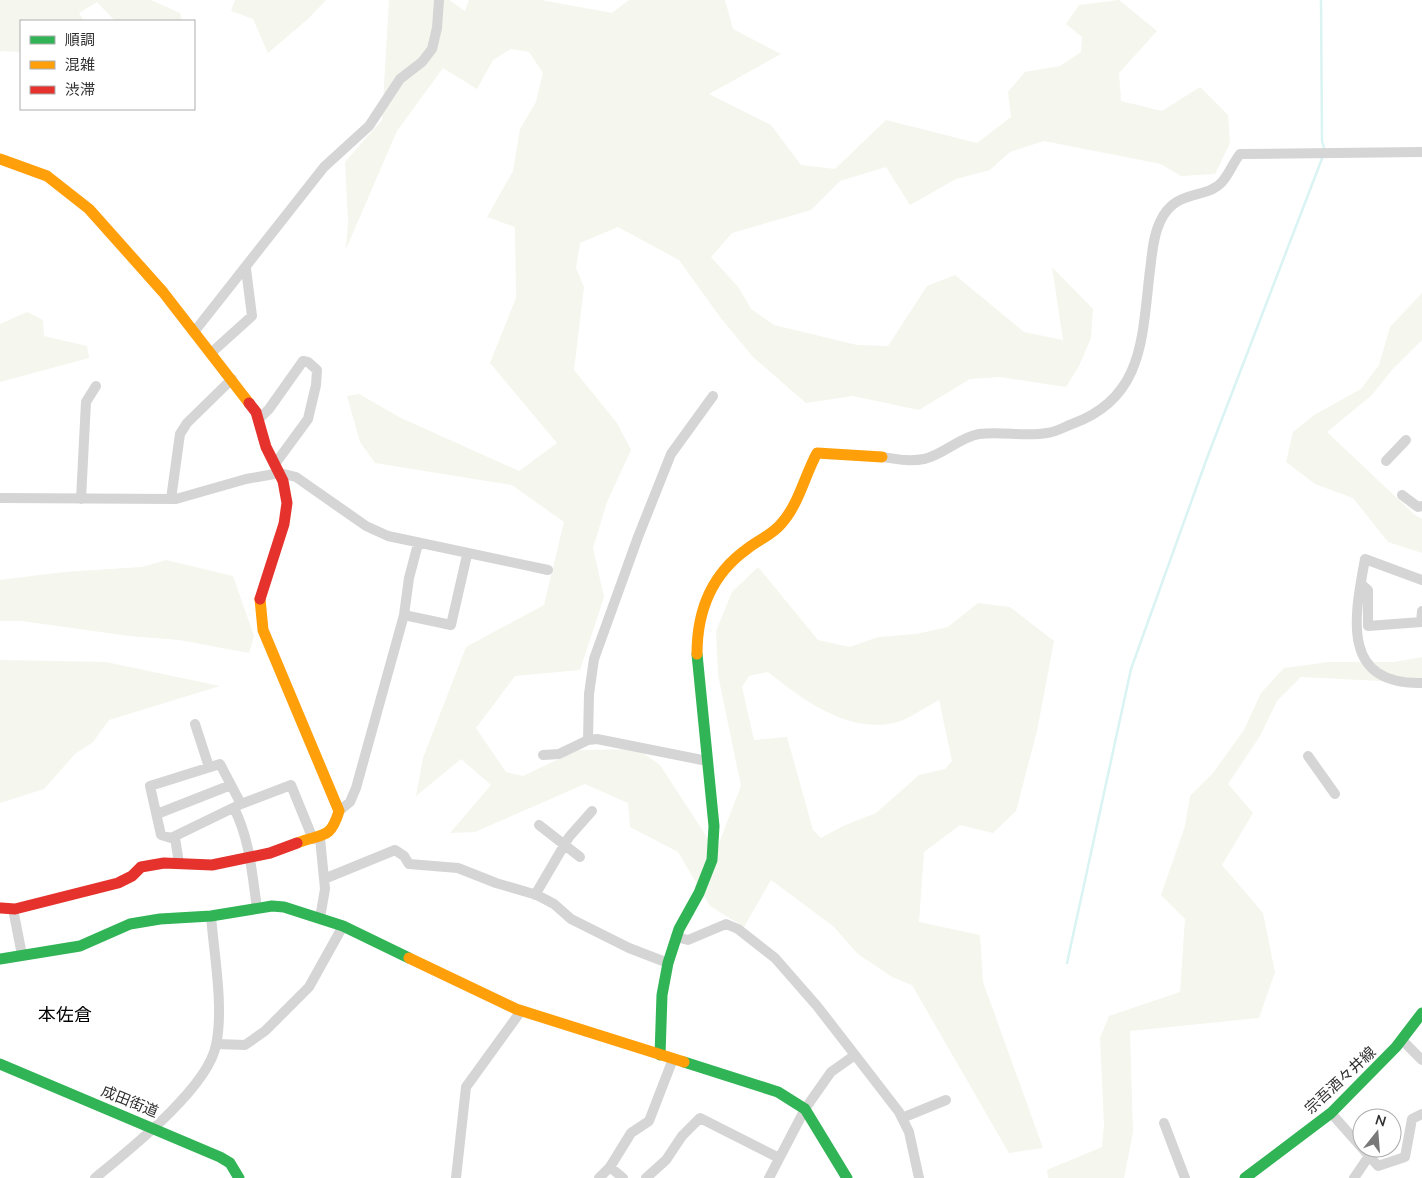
<svg xmlns="http://www.w3.org/2000/svg" width="1422" height="1178" viewBox="0 0 1422 1178" font-family="Mulish,'Noto Sans JP',sans-serif">
<style>
.green{fill:#f5f6ed;fill-rule:evenodd}
.lines{fill:none;stroke-linecap:round;stroke-linejoin:round}
.stream{stroke:#daf3f3;stroke-width:2.5}
.street{stroke:#d5d5d5;stroke-width:10}
.fast{stroke:#30b455;stroke-width:11}
.slow{stroke:#ff9f0a;stroke-width:11}
.jam{stroke:#e5322d;stroke-width:11}
.labels{text-anchor:middle;dominant-baseline:central;stroke-width:5;stroke-linejoin:round;paint-order:stroke}
.street-label{font-size:15px;fill:#313131;stroke:#fff}
.quarter-label{font-size:18px;fill:#000;stroke:#fff}
</style>
<rect width="100%" height="100%" fill="#fff"/>
<path class="green" d="M 0,0 L 151,0 L 180,13 L 182,21 L 115,21 L 97,2 L 79,13 L 84,21 L 21,21 L 21,52 L 1,51 L 0,53 Z
M 235,0 L 326,0 L 308,19 L 268,53 L 253,19 L 231,11 Z
M 389,0 L 449,0 L 465,11 L 469,0 L 541,0 L 612,13 L 629,0 L 725,0 L 733,29 L 781,54 L 709,94 L 771,125 L 801,165 L 835,169 L 886,120 L 977,143 L 1011,117 L 1008,92 L 1025,72 L 1060,66 L 1081,52 L 1082,37 L 1066,24 L 1079,5 L 1119,0 L 1157,31 L 1119,73 L 1121,101 L 1162,111 L 1200,87 L 1228,115 L 1230,143 L 1215,174 L 1181,176 L 1161,164 L 1044,141 L 1010,152 L 990,170 L 956,179 L 910,205 L 886,167 L 840,181 L 811,210 L 732,233 L 711,257 L 739,288 L 751,309 L 774,325 L 857,345 L 888,346 L 927,286 L 955,275 L 1024,332 L 1063,340 L 1052,267 L 1093,309 L 1091,338 L 1079,366 L 1066,387 L 1000,377 L 970,379 L 919,410 L 853,396 L 806,403 L 753,357 L 720,317 L 679,260 L 618,227 L 580,243 L 576,268 L 584,287 L 574,370 L 617,423 L 631,450 L 607,502 L 593,548 L 604,597 L 580,670 L 515,676 L 476,728 L 506,772 L 523,776 L 578,750 L 637,749 L 660,765 L 716,851 L 741,786 L 718,675 L 716,631 L 732,592 L 758,567 L 818,640 L 850,647 L 878,637 L 916,634 L 948,627 L 978,603 L 1010,607 L 1054,641 L 1037,731 L 1016,811 L 993,833 L 960,825 L 924,852 L 919,922 L 980,935 L 983,982 L 1043,1148 L 1009,1153 L 912,985 L 892,977 L 858,954 L 833,926 L 771,880 L 744,927 L 710,906 L 678,852 L 630,827 L 628,803 L 585,784 L 475,832 L 450,833 L 491,785 L 461,759 L 416,796 L 423,758 L 466,647 L 544,605 L 564,522 L 512,485 L 375,463 L 360,442 L 347,396 L 359,394 L 401,418 L 519,471 L 557,443 L 490,363 L 516,298 L 515,227 L 487,217 L 513,171 L 520,129 L 536,102 L 543,73 L 529,52 L 511,49 L 493,60 L 477,89 L 443,68 L 397,131 L 346,249 L 348,220 L 345,162 L 382,120 ZM 768,672 C 803,700 847,733 894,723 C 908,720 925,707 939,700 L 952,761 L 945,769 L 919,775 L 876,813 L 843,826 L 821,838 L 813,830 L 787,737 L 754,740 L 742,687 L 749,676 Z
M 1422,293 L 1422,340 L 1391,371 L 1372,395 L 1327,432 L 1415,515 L 1422,519 L 1422,553 L 1388,542 L 1353,498 L 1315,484 L 1286,462 L 1293,432 L 1314,415 L 1361,389 L 1379,365 L 1390,327 Z
M 27,312 L 43,320 L 44,336 L 87,346 L 89,358 L 0,382 L 0,324 Z
M 166,560 L 233,576 L 254,636 L 249,653 L 179,640 L 129,636 L 22,621 L 0,621 L 0,580 L 64,572 L 142,567 Z
M 1422,657 L 1422,683 L 1301,677 L 1277,701 L 1260,736 L 1228,784 L 1253,813 L 1222,865 L 1263,913 L 1275,972 L 1259,1018 L 1130,1031 L 1133,1132 L 1124,1178 L 1048,1178 L 1047,1170 L 1102,1147 L 1104,1125 L 1100,1038 L 1109,1016 L 1180,992 L 1185,919 L 1161,895 L 1185,826 L 1190,796 L 1213,773 L 1244,730 L 1261,693 L 1284,668 L 1329,662 L 1394,662 Z
M 0,660 L 106,662 L 220,686 L 109,720 L 93,742 L 75,754 L 44,789 L 0,803 Z"/>
<g class="lines">
<path class="stream" d="M 1321,0 L 1322,141 L 1325,151
M 1067,963 L 1131,669 L 1207,458 L 1323,156"/>
<path class="street" d="M 194,332 L 324,167 L 369,126 L 400,79 L 422,62 L 432,49 L 437,28 L 439,0
M 211,353 L 252,316 L 246,269
M 259,419 L 269,409 L 303,361 L 308,362 L 317,370 L 316,385 L 308,419 L 275,464
M 882,457 C 896,459 910,462 924,459 C 943,455 960,437 979,434 C 1002,431 1025,437 1047,433 C 1056,432 1064,427 1072,424 C 1145,398 1142,335 1150,270 C 1152,255 1153,236 1160,222 C 1175,188 1206,200 1222,182 C 1229,174 1233,163 1240,154 L 1422,152
M 1386,461 L 1406,440
M 1402,495 L 1418,507 L 1422,506
M 0,498 L 176,499 L 246,479 L 280,473 L 296,477 L 366,526 L 388,536 L 548,570
M 81,499 L 86,402 L 96,386
M 171,499 L 180,434 L 187,423 L 232,379
M 1422,580 L 1365,559 C 1355,614 1339,685 1422,683
M 1361,584 L 1368,590 L 1368,626 L 1421,622 L 1422,611
M 404,615 L 451,625 L 467,555
M 195,724 L 209,767
M 588,740 L 589,694 L 594,659 L 638,537 L 671,454 L 713,396
M 543,755 L 559,754 L 588,740 L 597,739 L 707,761
M 1308,756 L 1335,794
M 241,804 L 220,764 L 150,786 L 161,835 L 171,838 L 241,804 L 291,785 L 313,839
M 234,808 C 250,840 252,874 257,908
M 339,811 L 350,802 L 356,788 L 404,615 L 409,578 L 418,544
M 157,814 L 231,785
M 539,825 L 580,857
M 175,838 L 179,863
M 320,838 L 325,889 L 320,918
M 324,879 L 395,850 L 404,856 L 409,864 L 458,868 L 496,883 L 537,895 L 554,904 L 571,919 L 629,948 L 668,963
M 535,895 L 569,837 L 592,811
M 13,909 L 22,955
M 676,937 L 688,940 L 726,924 L 738,929 L 775,958 L 817,1006 L 855,1055 L 899,1112 L 909,1132 L 919,1178
M 1402,1040 L 1422,1060
M 217,1044 L 245,1045 L 265,1031 L 309,987 L 343,926
M 1331,1113 L 1378,1166 L 1405,1157 L 1412,1119 L 1422,1114
M 902,1118 L 946,1100
M 1164,1123 L 1185,1178
M 610,1167 L 623,1178
M 95,1178 C 129,1150 208,1088 216,1045 C 224,1008 214,954 211,916
M 456,1178 L 466,1087 L 521,1011
M 599,1178 L 610,1167 L 631,1133 L 649,1121 L 673,1059
M 646,1178 L 666,1160 L 682,1136 L 700,1118 L 779,1158
M 769,1178 L 805,1109 L 831,1072 L 855,1055
M 1354,1178 L 1369,1156"/>
<path class="fast" d="M 0,959 L 80,946 L 130,924 L 160,919 L 211,916 L 272,906 L 284,907 L 343,926 L 409,958
M 660,1055 L 662,995 L 668,963 L 679,929 L 699,893 L 712,860 L 714,826 L 697,654
M 684,1062 L 778,1092 L 805,1109 L 847,1178
M 0,1064 L 220,1157 L 230,1163 L 239,1178
M 1245,1178 L 1331,1113 L 1396,1047 L 1422,1013"/>
<path class="slow" d="M 0,159 L 47,176 L 89,209 L 163,292 L 249,403
M 260,599 L 263,630 L 339,811 C 330,841 322,833 297,843
M 697,654 C 697,611 712,574 747,549 C 758,540 772,535 781,524 C 799,504 804,477 817,453 L 882,457
M 409,958 L 516,1009 L 684,1062"/>
<path class="jam" d="M 249,403 L 256,412 L 266,447 L 283,481 L 287,503 L 284,524 L 260,599
M 1,908 L 15,909 L 118,883 L 132,876 L 141,867 L 164,863 L 212,865 L 270,853 L 297,843"/>
</g>
<g class="labels">
<g class="street-label">
<text transform="translate(1340 1080) rotate(-43)">宗吾酒々井線</text>
<text transform="translate(130 1101) rotate(22)">成田街道</text>
</g>
<g class="quarter-label">
<text x="65" y="1014">本佐倉</text>
</g>
</g>
<rect x="20" y="20" width="175" height="90" fill="#ffffff" stroke="#adadad"/>
<rect x="30" y="36" width="25" height="8" fill="#30b455" stroke="#adadad"/>
<text x="65" y="45" font-size="15" fill="#313131">順調</text>
<rect x="30" y="61" width="25" height="8" fill="#ff9f0a" stroke="#adadad"/>
<text x="65" y="70" font-size="15" fill="#313131">混雑</text>
<rect x="30" y="86" width="25" height="8" fill="#e5322d" stroke="#adadad"/>
<text x="65" y="95" font-size="15" fill="#313131">渋滞</text>
<g transform="translate(1377 1133) rotate(17)"><circle r="24" fill="#ffffff" stroke="#adadad"/>
<path d="M0-4L9 19L0 12L-9 19Z" fill="#797979"/>
<text y="-8" font-size="14" font-weight="bold" text-anchor="middle" fill="#313131">N</text>
</g>
</svg>
